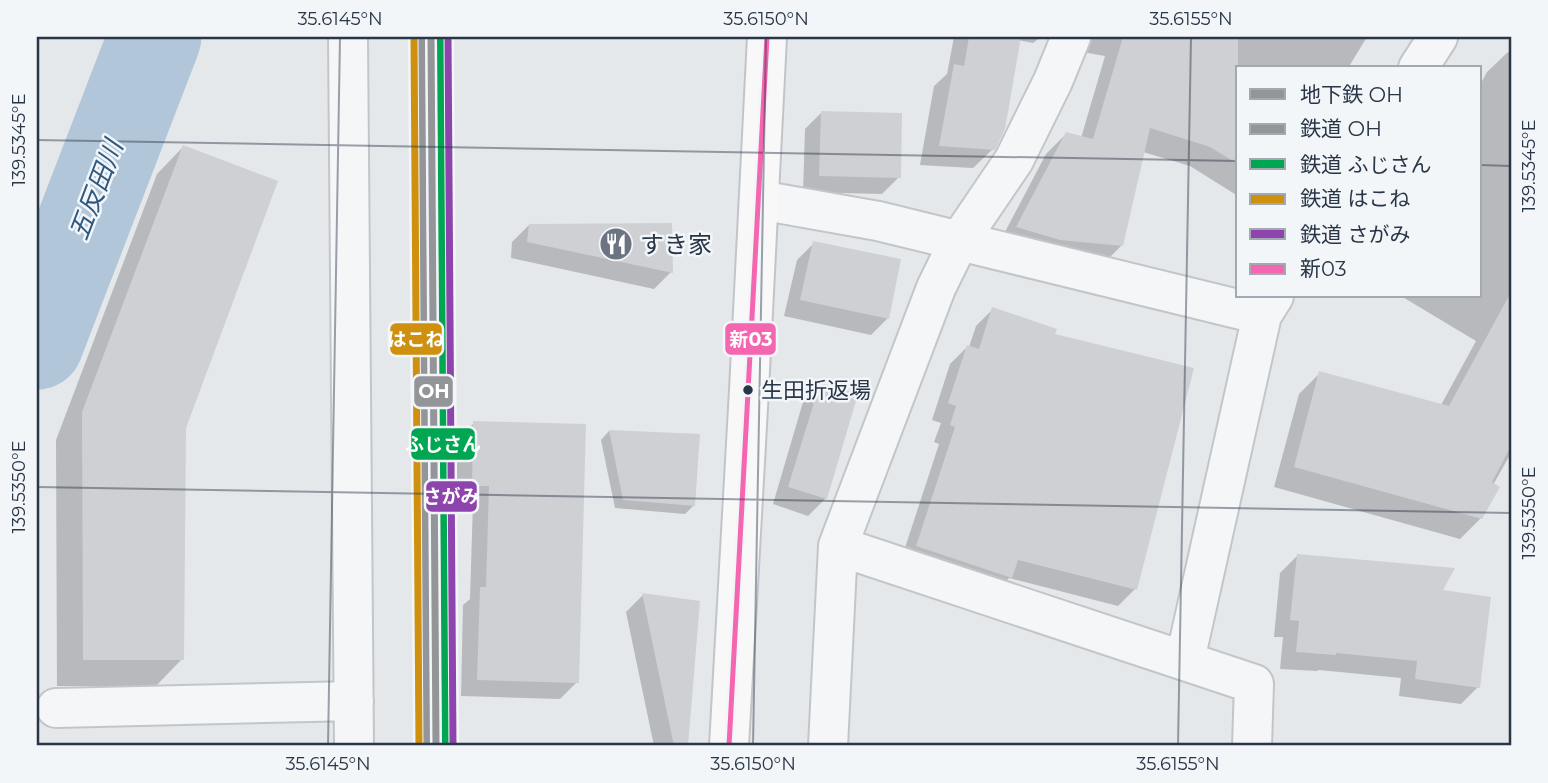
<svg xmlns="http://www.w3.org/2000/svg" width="1548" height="783" viewBox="0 0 1548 783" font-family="Montserrat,'Noto Sans JP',sans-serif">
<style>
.shadow{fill:#0003}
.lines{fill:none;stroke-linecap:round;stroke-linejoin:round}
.river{stroke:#b1c6d8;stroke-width:93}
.building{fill:#ced0d3}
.minor-casing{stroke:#c3c6c9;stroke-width:42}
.major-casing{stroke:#c1c5c9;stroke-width:42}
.minor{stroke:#f5f6f7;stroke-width:38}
.major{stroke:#f8f8f9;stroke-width:38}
.bus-1-casing{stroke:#f3f6f9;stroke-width:10}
.bus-1{stroke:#f466af;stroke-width:5}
.rail-1-casing{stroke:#f3f6f9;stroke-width:12}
.rail-2-casing{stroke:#f3f6f9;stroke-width:12}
.rail-3-casing{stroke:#f3f6f9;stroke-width:12}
.rail-4-casing{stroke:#f3f6f9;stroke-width:12}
.rail-1{stroke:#939598;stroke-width:7}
.rail-2{stroke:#00a651;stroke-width:7}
.rail-3{stroke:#ce900e;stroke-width:7}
.rail-4{stroke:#8e44ad;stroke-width:7}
.metro-1-casing{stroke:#f3f6f9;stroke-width:12}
.metro-1{stroke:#939598;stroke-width:7}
.ticks{fill:none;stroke:#293647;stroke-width:2;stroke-opacity:0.45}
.bus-dot{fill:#293647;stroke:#f3f6f9;stroke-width:2.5}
.labels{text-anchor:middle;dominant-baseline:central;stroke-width:5;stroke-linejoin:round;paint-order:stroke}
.bus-label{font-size:22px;fill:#293647;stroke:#f3f6f9;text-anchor:start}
.poi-label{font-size:24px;fill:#293647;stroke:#f3f6f9;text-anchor:start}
.water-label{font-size:26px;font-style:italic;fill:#2e5880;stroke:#f3f6f9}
.line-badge{stroke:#f3f6f9;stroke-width:2.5}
.badge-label{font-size:19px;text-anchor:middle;font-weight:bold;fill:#fff}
.neatline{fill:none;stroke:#293647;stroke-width:2.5}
.ticks-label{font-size:18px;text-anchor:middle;fill:#293647}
</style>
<rect width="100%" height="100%" fill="#e5e8eb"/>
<path class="shadow" d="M 954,37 L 1041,37 L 1033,43 L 1018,40 L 994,148 L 973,168 L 920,165 L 934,86 L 947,74 Z
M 1059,37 L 1367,37 L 1348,68 L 1238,68 L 1238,196 L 1190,166 L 1143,152 L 1122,245 L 1102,265 L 997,247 L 1046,154 L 1066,134 L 1081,138 L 1105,56 L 1071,50 Z
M 1508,52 L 1511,54 L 1511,453 L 1493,485 L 1481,518 L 1460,539 L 1274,487 L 1299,394 L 1320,373 L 1441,405 L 1476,341 L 1401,296 L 1480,296 L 1480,85 L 1487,72 Z
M 822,112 L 899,177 L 882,194 L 803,192 L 805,129 Z
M 183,147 L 182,659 L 156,686 L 57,686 L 56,440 L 157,174 Z
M 529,225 L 671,272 L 654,289 L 511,258 L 512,242 Z
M 814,243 L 888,318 L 871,335 L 784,316 L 797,260 Z
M 993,309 L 1135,589 L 1118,606 L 1009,578 L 994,594 L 900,563 L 939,444 L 934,442 L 941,423 L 932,420 L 950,364 L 967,347 L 969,347 L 976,326 Z
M 820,385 L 856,395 L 825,499 L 808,516 L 773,504 L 803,402 Z
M 474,423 L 577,682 L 560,699 L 461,696 L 463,605 L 470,599 L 473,502 L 456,502 L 457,440 Z
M 609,431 L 694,505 L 685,514 L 615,508 L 601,440 Z
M 1297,556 L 1440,592 L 1478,687 L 1461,704 L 1399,696 L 1401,678 L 1319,670 L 1317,671 L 1280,669 L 1283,637 L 1274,637 L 1280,573 Z
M 643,595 L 698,602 L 687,746 L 654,746 L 626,612 Z"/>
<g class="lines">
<path class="river" d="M 37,343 L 155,37"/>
</g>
<path class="building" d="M 969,37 L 1021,37 L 1005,129 L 995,150 L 939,146 L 954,64 L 964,66 Z
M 1123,37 L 1238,37 L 1238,164 L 1210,147 L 1150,128 L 1123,246 L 1060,240 L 1016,227 L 1066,132 L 1093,139 Z
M 821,111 L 902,113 L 901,178 L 819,176 Z
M 183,145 L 278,181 L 186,428 L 184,660 L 83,660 L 82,412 Z
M 672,223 L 673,273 L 527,242 L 529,224 Z
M 813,241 L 901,259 L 889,319 L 800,300 Z
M 1511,292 L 1511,446 L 1492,482 L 1500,487 L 1482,519 L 1294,467 L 1319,371 L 1449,406 Z
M 992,307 L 1057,329 L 1055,334 L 1194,368 L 1137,590 L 1018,560 L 1012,578 L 916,546 L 955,427 L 950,425 L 956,406 L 948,403 L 967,345 L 979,349 Z
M 820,383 L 858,394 L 827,499 L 788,487 Z
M 473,421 L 586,424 L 579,683 L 477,680 L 480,587 L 486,587 L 489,486 L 472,486 Z
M 609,430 L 700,434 L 695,506 L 623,500 Z
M 1297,554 L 1455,568 L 1443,590 L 1491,597 L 1480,688 L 1415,679 L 1417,661 L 1336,653 L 1336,655 L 1296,652 L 1299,621 L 1290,620 Z
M 642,593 L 700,601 L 688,746 L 674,746 Z"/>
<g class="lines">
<defs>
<path id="minor" d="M 348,37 L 354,746
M 1418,68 L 1438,37
M 759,200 L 878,221 L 1262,315
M 838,546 L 1254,684 L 1252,746
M 1185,660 L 1262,315 L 1274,296
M 56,708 L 354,701
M 828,746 L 838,546 L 936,288 L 959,241 L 1014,160 L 1053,81 L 1071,37"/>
<path id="major" d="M 729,746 L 749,390 L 767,37"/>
</defs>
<use href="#minor" class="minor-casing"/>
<use href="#major" class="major-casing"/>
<use href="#minor" class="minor"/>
<use href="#major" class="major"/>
<defs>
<path id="bus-1" d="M 729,746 L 767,37"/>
</defs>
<use href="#bus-1" class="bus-1-casing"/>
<use href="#bus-1" class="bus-1"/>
<defs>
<path id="rail-1" d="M 422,37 L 427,746"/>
<path id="rail-2" d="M 440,37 L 445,746"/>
<path id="rail-3" d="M 414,37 L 419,746"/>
<path id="rail-4" d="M 448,37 L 453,746"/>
</defs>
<use href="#rail-1" class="rail-1-casing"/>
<use href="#rail-2" class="rail-2-casing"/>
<use href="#rail-3" class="rail-3-casing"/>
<use href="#rail-4" class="rail-4-casing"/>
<use href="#rail-1" class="rail-1"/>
<use href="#rail-2" class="rail-2"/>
<use href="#rail-3" class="rail-3"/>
<use href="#rail-4" class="rail-4"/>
<defs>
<path id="metro-1" d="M 431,37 L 436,746"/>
</defs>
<use href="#metro-1" class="metro-1-casing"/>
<use href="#metro-1" class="metro-1"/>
</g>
<path class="ticks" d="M 37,140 L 1238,161M 1480,165 L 1511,166M 37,487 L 1511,513M 328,746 L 340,37M 753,746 L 766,37M 1178,746 L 1191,37"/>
<defs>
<symbol id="restaurant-disc" viewBox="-11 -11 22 22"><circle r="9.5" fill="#6b7480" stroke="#f3f6f9"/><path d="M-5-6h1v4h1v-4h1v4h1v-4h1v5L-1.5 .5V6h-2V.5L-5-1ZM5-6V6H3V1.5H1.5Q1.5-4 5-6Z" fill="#fff"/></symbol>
</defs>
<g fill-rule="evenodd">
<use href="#restaurant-disc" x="597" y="225" width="38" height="38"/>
</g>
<circle class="bus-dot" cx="748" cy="390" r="6"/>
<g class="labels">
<g class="bus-label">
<text x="761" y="390">生田折返場</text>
</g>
<g class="poi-label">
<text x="640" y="244">すき家</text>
</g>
<g class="water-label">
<text transform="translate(96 190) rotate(-69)">五反田川</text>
</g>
</g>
<g class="line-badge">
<rect x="389" y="322" width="54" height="34" rx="7" fill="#ce900e"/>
<rect x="724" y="322" width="53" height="34" rx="7" fill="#f466af"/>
<rect x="413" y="375" width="41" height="33" rx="7" fill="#939598"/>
<rect x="410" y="427" width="66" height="34" rx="7" fill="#00a651"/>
<rect x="425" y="480" width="53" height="33" rx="7" fill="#8e44ad"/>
</g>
<g class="badge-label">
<text x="416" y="346">はこね</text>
<text x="751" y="346">新03</text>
<text x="434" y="398">OH</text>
<text x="443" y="451">ふじさん</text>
<text x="451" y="503">さがみ</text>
</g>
<rect width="1548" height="783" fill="none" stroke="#f3f6f9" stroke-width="77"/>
<rect x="1236" y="66" width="245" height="231" fill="#f3f6f9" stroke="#a2a9b2" stroke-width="2"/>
<rect x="1250" y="89" width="35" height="10" fill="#939598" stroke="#a2a9b2" stroke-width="2"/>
<text x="1300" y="102" font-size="21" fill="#293647">地下鉄 OH</text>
<rect x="1250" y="124" width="35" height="10" fill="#939598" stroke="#a2a9b2" stroke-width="2"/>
<text x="1300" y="136" font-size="21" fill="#293647">鉄道 OH</text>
<rect x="1250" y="159" width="35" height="10" fill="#00a651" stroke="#a2a9b2" stroke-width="2"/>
<text x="1300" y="172" font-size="21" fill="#293647">鉄道 ふじさん</text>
<rect x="1250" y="194" width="35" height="10" fill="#ce900e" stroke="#a2a9b2" stroke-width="2"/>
<text x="1300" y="206" font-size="21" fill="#293647">鉄道 はこね</text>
<rect x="1250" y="229" width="35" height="10" fill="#8e44ad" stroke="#a2a9b2" stroke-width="2"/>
<text x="1300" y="242" font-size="21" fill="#293647">鉄道 さがみ</text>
<rect x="1250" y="264" width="35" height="10" fill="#f466af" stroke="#a2a9b2" stroke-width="2"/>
<text x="1300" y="276" font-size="21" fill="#293647">新03</text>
<rect x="38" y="38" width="1472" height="706" class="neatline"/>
<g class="ticks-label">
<text x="340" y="25">35.6145°N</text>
<text x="766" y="25">35.6150°N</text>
<text x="1191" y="25">35.6155°N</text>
<text transform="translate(19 140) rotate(-90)" y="6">139.5345°E</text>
<text transform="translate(1529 166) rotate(-90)" y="6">139.5345°E</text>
<text transform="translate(19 487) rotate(-90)" y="6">139.5350°E</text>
<text transform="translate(1529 513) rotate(-90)" y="6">139.5350°E</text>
<text x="328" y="770">35.6145°N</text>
<text x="753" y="770">35.6150°N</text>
<text x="1178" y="770">35.6155°N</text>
</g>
</svg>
